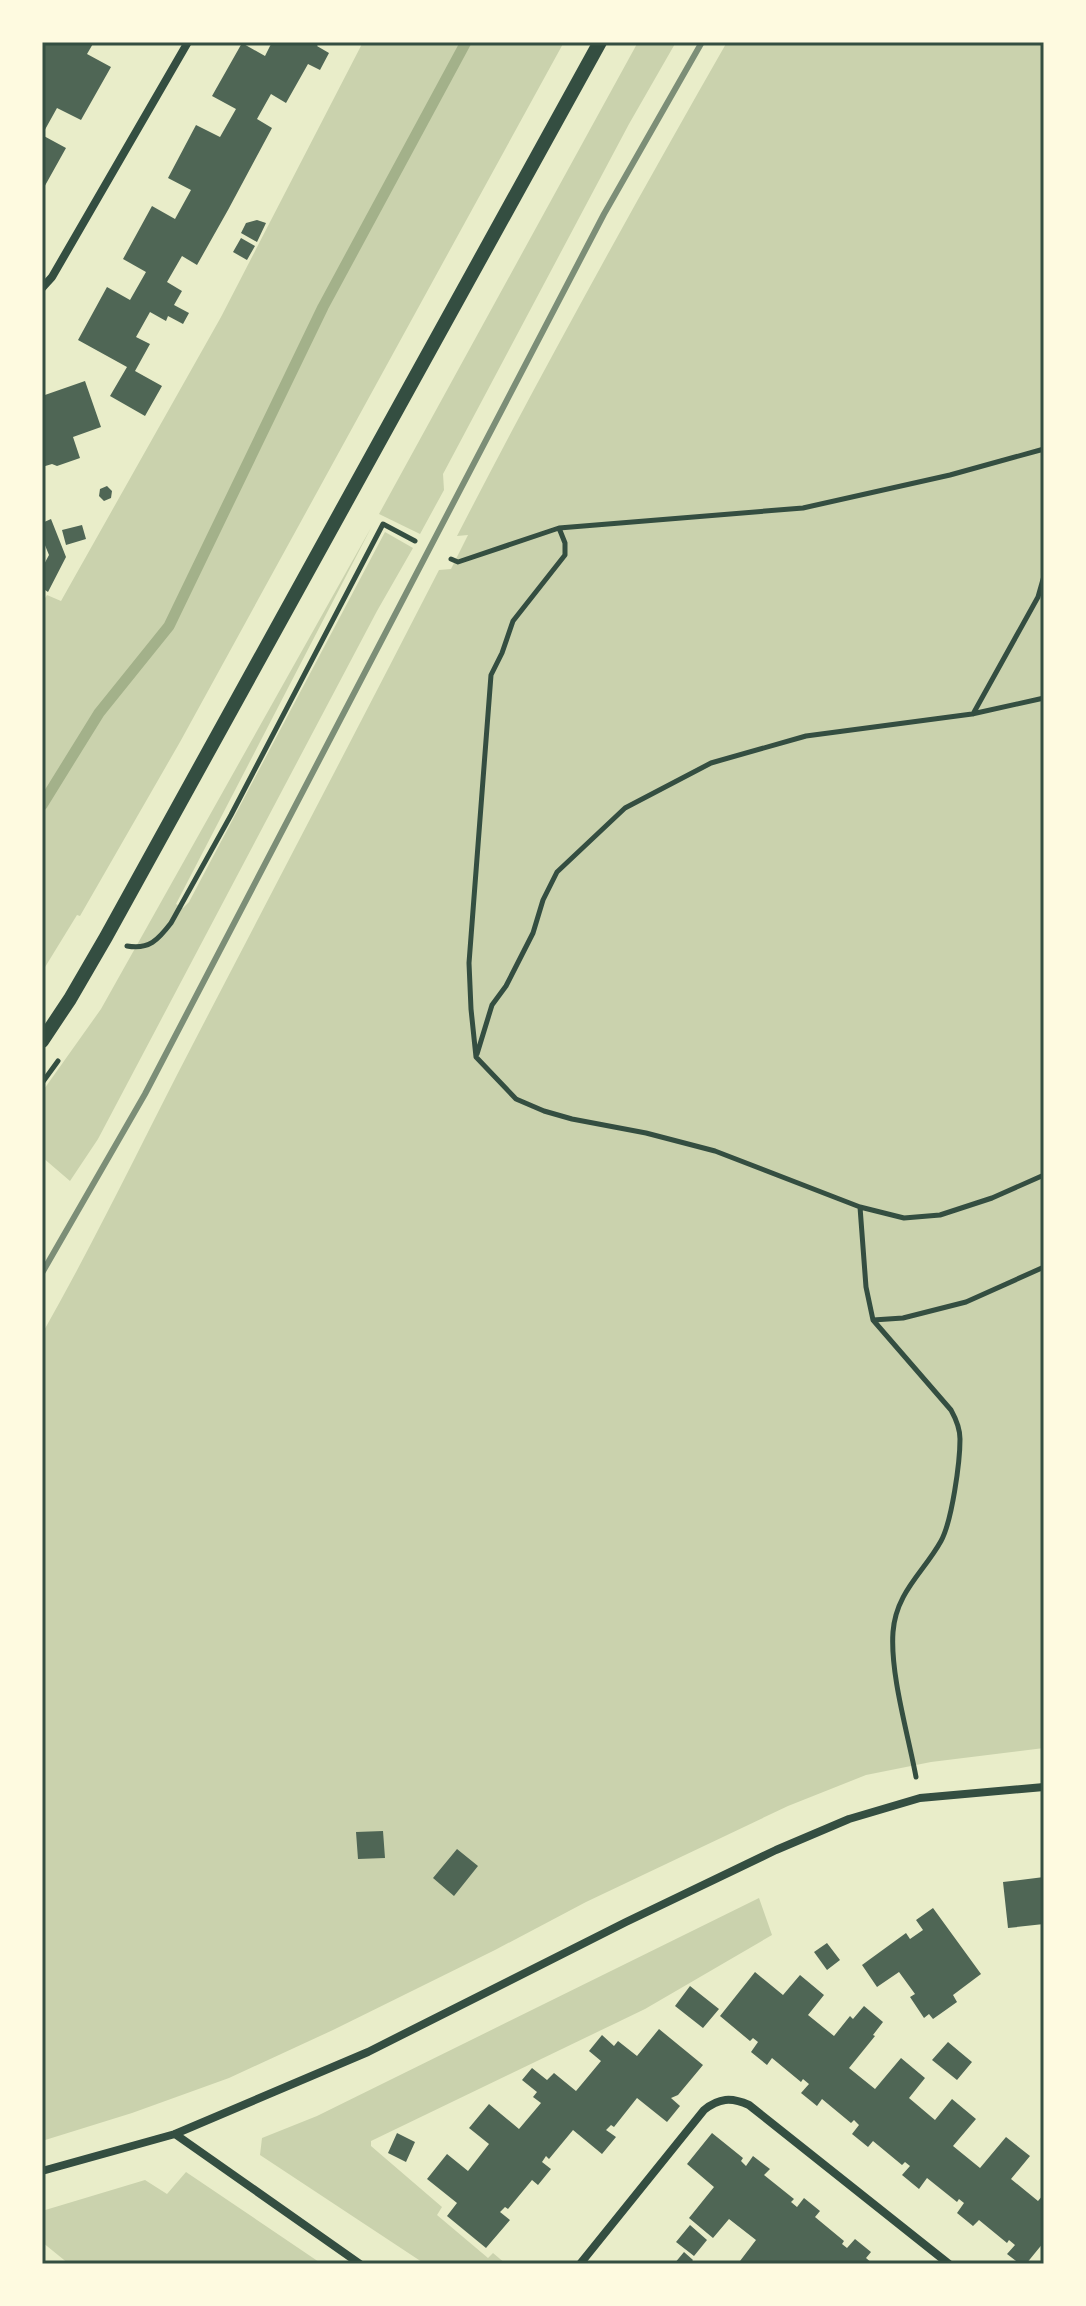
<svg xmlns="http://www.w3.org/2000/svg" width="1086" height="2306" viewBox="0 0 1086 2306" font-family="Quicksand,sans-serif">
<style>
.green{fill:#cad2ad}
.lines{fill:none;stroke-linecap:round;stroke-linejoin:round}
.stream{stroke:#a3b18a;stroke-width:11}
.building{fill:#4f6655}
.path{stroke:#344e41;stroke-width:5}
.minor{stroke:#344e41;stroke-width:8}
.tertiary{stroke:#344e41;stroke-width:14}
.rail{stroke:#7c8e77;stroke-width:6}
.neatline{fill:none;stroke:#344e41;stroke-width:3}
</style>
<rect width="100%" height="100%" fill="#e9edc9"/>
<path class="green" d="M 363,42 L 564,42 L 180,742 L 80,916 L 77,915 L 42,972 L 42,603 L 47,595 L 61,601 L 221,317 Z
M 638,42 L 676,42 L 629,124 L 443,474 L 444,490 L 420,534 L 379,514 Z
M 727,42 L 1044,42 L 1044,1748 L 931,1762 L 866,1775 L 788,1806 L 586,1902 L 495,1950 L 333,2030 L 229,2078 L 132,2113 L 42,2141 L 42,1334 C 96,1239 143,1140 193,1044 C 275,886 358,728 439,570 L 451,569 L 468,535 L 457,536 C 543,369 634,205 727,42 Z
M 372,526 L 176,904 L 183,908 L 189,902 L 385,532 L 413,548 L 377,611 L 98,1139 L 70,1181 L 42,1157 L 42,1092 L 101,1009 Z
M 759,1898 L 772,1935 L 645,2009 L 371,2141 L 371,2146 L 442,2207 L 437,2215 L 488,2258 L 493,2253 L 506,2264 L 425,2264 L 260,2155 L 262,2138 L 317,2116 Z
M 186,2172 L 322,2264 L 69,2264 L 42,2242 L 42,2211 L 145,2180 L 167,2194 Z"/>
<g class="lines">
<path class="stream" d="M 42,805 L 99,713 L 169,626 L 323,307 L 466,42"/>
</g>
<path class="building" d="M 46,42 L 94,42 L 87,54 L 111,67 L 81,120 L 57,108 L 42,135 L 66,148 L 42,191 L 42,49 Z
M 272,42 L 320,42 L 317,46 L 329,53 L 320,70 L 308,64 L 286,103 L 271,94 L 257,119 L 272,128 L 228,210 L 197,265 L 182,256 L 167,282 L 182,291 L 174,305 L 189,313 L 183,324 L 168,316 L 166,321 L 150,312 L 136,337 L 150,344 L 135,371 L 162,386 L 145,416 L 110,396 L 127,367 L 78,340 L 107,287 L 130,300 L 146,272 L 123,259 L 152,206 L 175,219 L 191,190 L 168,178 L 196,125 L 220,137 L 236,109 L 212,96 L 242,43 L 265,56 Z
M 257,220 L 266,223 L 257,242 L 241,233 L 246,223 Z
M 241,238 L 255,246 L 247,260 L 233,252 Z
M 85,381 L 101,427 L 73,437 L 80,458 L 57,466 L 52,464 L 42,467 L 42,396 Z
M 107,486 L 112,491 L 111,498 L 104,501 L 99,496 L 100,489 Z
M 51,519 L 66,557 L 48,592 L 42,588 L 42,568 L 49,555 L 42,538 L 45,533 L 42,523 Z
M 82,525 L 86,539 L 66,545 L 62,530 Z
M 383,1831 L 385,1858 L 358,1859 L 356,1832 Z
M 457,1849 L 478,1866 L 454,1896 L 433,1878 Z
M 1044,1877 L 1044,1924 L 1008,1928 L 1003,1882 Z
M 933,1908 L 981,1974 L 953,1995 L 957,2002 L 933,2019 L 929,2014 L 924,2018 L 910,1997 L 915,1994 L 899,1972 L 877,1987 L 862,1965 L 906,1933 L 910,1939 L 923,1930 L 916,1920 Z
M 827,1943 L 840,1960 L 827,1970 L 814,1952 Z
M 755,1972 L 783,1995 L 800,1975 L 824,1995 L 808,2015 L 834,2036 L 850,2016 L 853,2019 L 864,2006 L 883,2022 L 873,2035 L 875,2036 L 849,2068 L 875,2089 L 901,2058 L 925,2078 L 909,2098 L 935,2120 L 952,2099 L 976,2119 L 953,2146 L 980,2168 L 1006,2137 L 1030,2156 L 1011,2179 L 1038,2201 L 1044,2194 L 1044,2242 L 1026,2264 L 1020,2264 L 1007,2254 L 1015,2245 L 1009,2240 L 1007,2243 L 979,2220 L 973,2226 L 957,2213 L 964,2203 L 959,2199 L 957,2202 L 927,2178 L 919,2189 L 902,2175 L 910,2166 L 905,2162 L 902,2165 L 873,2141 L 868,2147 L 852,2134 L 859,2125 L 854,2120 L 851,2123 L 822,2099 L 817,2106 L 801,2093 L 809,2084 L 803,2079 L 801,2082 L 772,2058 L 767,2065 L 751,2052 L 758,2042 L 753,2038 L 750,2041 L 720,2016 Z
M 690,1986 L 719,2009 L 703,2028 L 675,2006 Z
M 659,2029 L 703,2065 L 678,2095 L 671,2098 L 680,2106 L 667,2122 L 637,2098 L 614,2127 L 611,2125 L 606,2130 L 616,2137 L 602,2154 L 573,2130 L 549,2159 L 546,2156 L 542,2162 L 551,2169 L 538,2185 L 532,2180 L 508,2209 L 505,2207 L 500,2212 L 510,2220 L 486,2248 L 447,2216 L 457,2203 L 427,2179 L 447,2154 L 468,2171 L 489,2144 L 469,2128 L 489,2104 L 519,2129 L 541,2103 L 533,2097 L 537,2092 L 522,2080 L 532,2068 L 547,2080 L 554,2073 L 576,2091 L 601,2061 L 589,2051 L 602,2035 L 614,2046 L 618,2041 L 637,2056 Z
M 948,2042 L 972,2062 L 957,2080 L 932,2060 Z
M 397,2133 L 415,2142 L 406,2162 L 388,2153 Z
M 712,2133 L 743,2158 L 741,2161 L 746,2166 L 753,2156 L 770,2169 L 764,2175 L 794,2199 L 791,2202 L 797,2207 L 804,2198 L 820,2211 L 815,2217 L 844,2241 L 842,2244 L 847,2248 L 855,2239 L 871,2252 L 866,2258 L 873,2264 L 784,2264 L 780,2261 L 777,2264 L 743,2264 L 740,2261 L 756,2240 L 729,2219 L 713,2238 L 689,2218 L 714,2187 L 687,2164 Z
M 690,2225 L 707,2240 L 694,2256 L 676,2242 Z
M 684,2252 L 693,2260 L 690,2264 L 674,2264 Z"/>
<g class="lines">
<path class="path" d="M 559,528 L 565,543 L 565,555 L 513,621 L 502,653 L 491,675 L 469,963 L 471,1009 L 476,1057 L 516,1099 L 544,1111 L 572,1119 L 646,1133 L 715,1151 L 860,1207 L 904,1218 L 940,1215 L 992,1198 L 1044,1175
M 451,559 L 458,562 L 559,528 L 803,508 L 950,475 L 1044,449
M 973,714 L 1038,597 L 1044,576
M 127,946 C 149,950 158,940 171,923 L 231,815 L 383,524 L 415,541
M 477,1054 L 492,1005 L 506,986 L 533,933 L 543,900 L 557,872 L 625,808 L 711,763 L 806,736 L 972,714 L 1044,698
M 42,1083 L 58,1061
M 860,1207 L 866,1287 L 873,1320 L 951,1410 C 956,1419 960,1428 960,1439 C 960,1462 952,1521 941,1541 C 924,1572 896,1592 893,1632 C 890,1674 908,1734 916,1777
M 873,1320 L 903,1318 L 966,1302 L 1044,1267"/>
<path class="minor" d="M 42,288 L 52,277 L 188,42
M 175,2134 L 360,2264
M 42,2171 L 175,2134 L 368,2052 L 626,1922 L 776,1850 L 849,1819 L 920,1798 L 1044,1787
M 580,2264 L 704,2110 C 719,2098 731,2097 749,2105 L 949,2264"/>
<path class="tertiary" d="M 42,1041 L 70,999 L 106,937 L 600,42"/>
<path class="rail" d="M 42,1273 L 145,1094 L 604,214 L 702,42"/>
</g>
<rect width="1086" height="2306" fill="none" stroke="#fefae0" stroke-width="88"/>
<rect x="44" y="44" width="998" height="2218" class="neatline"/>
</svg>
